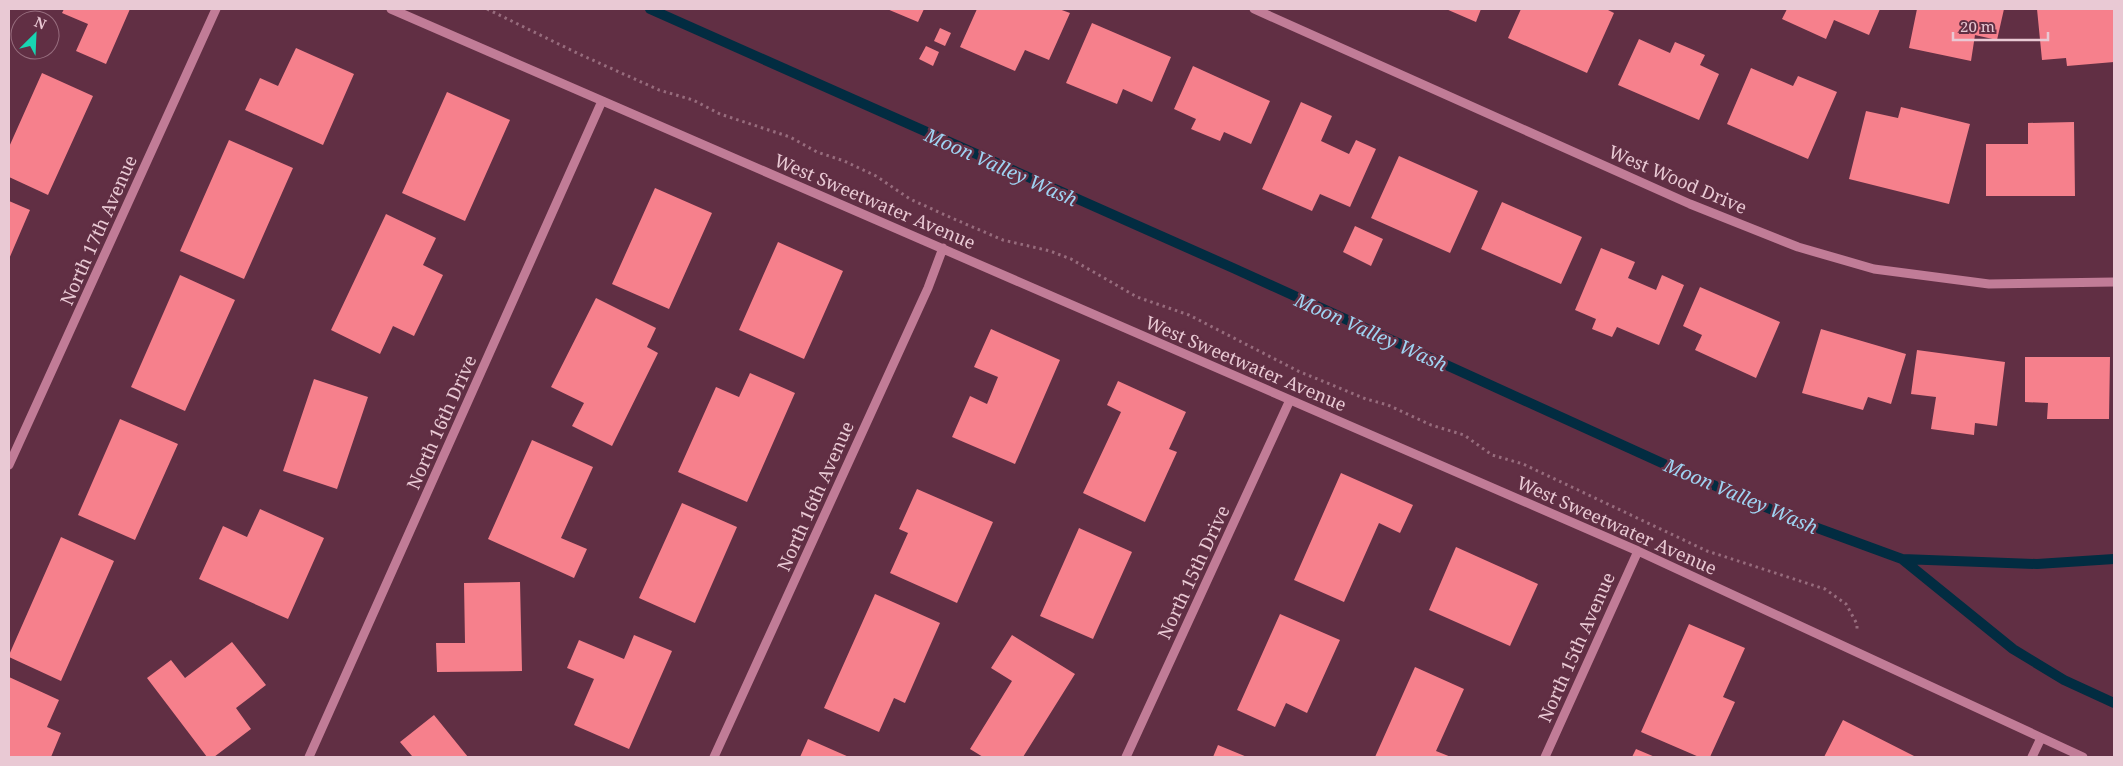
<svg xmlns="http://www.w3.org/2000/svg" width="2123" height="766" viewBox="0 0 2123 766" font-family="'Noto Serif',serif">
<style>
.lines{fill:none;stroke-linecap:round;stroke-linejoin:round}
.stream{stroke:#022c41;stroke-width:10}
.building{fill:#f6808c}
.path{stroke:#976c7d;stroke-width:3;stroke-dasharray:2.5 4;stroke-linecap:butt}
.minor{stroke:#c17c97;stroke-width:9}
.labels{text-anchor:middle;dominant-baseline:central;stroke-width:5;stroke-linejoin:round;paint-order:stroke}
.street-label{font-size:18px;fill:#e9c9d4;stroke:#612f44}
.water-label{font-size:19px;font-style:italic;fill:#9fd3f2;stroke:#612f44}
</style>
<rect width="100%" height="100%" fill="#612f44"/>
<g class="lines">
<path class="stream" d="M 650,9 L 1233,268 L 1673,468 L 1801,522 L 1902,559 L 2037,564 L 2114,559
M 1902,559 L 2013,649 L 2064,680 L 2114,703"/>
</g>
<path class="building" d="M 64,9 L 130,9 L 106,64 L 76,51 L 88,24 L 62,13 Z
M 887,9 L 924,9 L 918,22 Z
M 977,9 L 1059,9 L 1070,13 L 1049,60 L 1025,50 L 1015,71 L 960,47 Z
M 1446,9 L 1481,9 L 1476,22 Z
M 1521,9 L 1606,9 L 1614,13 L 1587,73 L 1508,38 Z
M 1787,9 L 1880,9 L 1869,35 L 1834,20 L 1826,39 L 1782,19 Z
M 1917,9 L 2004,9 L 1997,40 L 1975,35 L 1971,61 L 1909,48 Z
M 2037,9 L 2114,9 L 2114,62 L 2067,66 L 2066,58 L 2042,60 Z
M 1092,23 L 1171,57 L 1152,102 L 1123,89 L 1117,104 L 1066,83 Z
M 940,28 L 951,33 L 945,46 L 934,41 Z
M 1639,39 L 1670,53 L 1675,42 L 1705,55 L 1700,65 L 1719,74 L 1699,120 L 1618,85 Z
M 926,46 L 939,52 L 933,66 L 919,59 Z
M 296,48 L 354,74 L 323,145 L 245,110 L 260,78 L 278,86 Z
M 1193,66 L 1270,101 L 1251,144 L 1224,132 L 1220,141 L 1191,129 L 1196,119 L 1174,109 Z
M 1751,68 L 1793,86 L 1798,76 L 1837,92 L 1808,159 L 1727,124 Z
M 42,73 L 93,96 L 48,195 L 9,177 L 9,147 Z
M 447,92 L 510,120 L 465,221 L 402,193 Z
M 1301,102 L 1332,116 L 1321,141 L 1349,154 L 1356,140 L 1376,149 L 1350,207 L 1320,194 L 1312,211 L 1262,189 Z
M 1901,107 L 1970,124 L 1949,204 L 1849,179 L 1866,111 L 1898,118 Z
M 2074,122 L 2075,196 L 1986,196 L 1986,144 L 2028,144 L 2028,123 Z
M 229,140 L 293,168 L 244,279 L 180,251 Z
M 1399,156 L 1478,191 L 1450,253 L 1371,218 Z
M 655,188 L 712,213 L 669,309 L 612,284 Z
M 9,201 L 30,210 L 9,259 Z
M 1502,202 L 1582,237 L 1561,284 L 1481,249 Z
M 386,214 L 436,238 L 423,265 L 443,275 L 414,336 L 393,326 L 380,354 L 331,330 Z
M 1355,226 L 1383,239 L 1371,266 L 1343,252 Z
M 778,242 L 843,271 L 804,359 L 739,330 Z
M 1601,248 L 1635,262 L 1628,278 L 1656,290 L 1662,275 L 1684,285 L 1659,345 L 1617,327 L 1612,337 L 1592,329 L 1596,319 L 1575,310 Z
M 180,275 L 235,300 L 185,411 L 131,387 Z
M 1700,287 L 1780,322 L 1756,378 L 1695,350 L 1702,335 L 1683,326 Z
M 596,298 L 656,328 L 647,347 L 658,353 L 612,446 L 572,426 L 584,403 L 551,387 Z
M 991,329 L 1060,360 L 1015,464 L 952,437 L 970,396 L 987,404 L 998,377 L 974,367 Z
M 1821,329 L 1906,354 L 1891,404 L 1868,397 L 1863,410 L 1802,393 Z
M 1917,350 L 2005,362 L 1997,426 L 1975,423 L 1974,435 L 1931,429 L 1936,397 L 1911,394 Z
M 2025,357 L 2110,357 L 2109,419 L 2047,419 L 2048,403 L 2025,402 Z
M 750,373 L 795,393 L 747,502 L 678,472 L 716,387 L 739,397 Z
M 314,379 L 368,397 L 337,489 L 283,471 Z
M 1118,381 L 1186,412 L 1169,449 L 1177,452 L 1145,522 L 1083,493 L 1121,412 L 1107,405 Z
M 120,419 L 178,444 L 135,540 L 78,515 Z
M 532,440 L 593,467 L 561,538 L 587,549 L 574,578 L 488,539 Z
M 1341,473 L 1413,505 L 1400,533 L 1379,523 L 1344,602 L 1294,580 Z
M 917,489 L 993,522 L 957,603 L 890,573 L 908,533 L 899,529 Z
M 682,503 L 737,527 L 695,623 L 639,598 Z
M 260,509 L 324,538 L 288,619 L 199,579 L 223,526 L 247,537 Z
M 1079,528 L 1132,552 L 1093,639 L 1040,616 Z
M 61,537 L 114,561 L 61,681 L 9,657 L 9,655 Z
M 1456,547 L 1538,584 L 1510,646 L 1429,610 Z
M 520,582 L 522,671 L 437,672 L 436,643 L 465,643 L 464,583 Z
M 875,594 L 940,623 L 905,703 L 894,698 L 879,732 L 824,708 Z
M 1280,614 L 1340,640 L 1307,713 L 1286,703 L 1275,727 L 1237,710 Z
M 1689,624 L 1745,648 L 1723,697 L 1735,702 L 1710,757 L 1699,757 L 1641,732 Z
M 634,635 L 672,651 L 629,749 L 574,725 L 594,679 L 567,668 L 579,640 L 624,659 Z
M 1012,635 L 1075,674 L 1023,757 L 983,757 L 970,749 L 1012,681 L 991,668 Z
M 232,642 L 266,685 L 236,708 L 251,729 L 214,757 L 207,757 L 147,678 L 171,660 L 185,678 Z
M 1415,667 L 1464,689 L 1436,751 L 1451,757 L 1375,757 Z
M 9,677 L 59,700 L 47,727 L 61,733 L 51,757 L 9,757 Z
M 434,715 L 468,757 L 410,757 L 412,756 L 400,742 Z
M 1843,720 L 1916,757 L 1824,757 Z
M 808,739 L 849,757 L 800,757 Z
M 1218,745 L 1247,757 L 1213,757 Z
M 1636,749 L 1655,757 L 1632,757 Z"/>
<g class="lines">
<path class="path" d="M 487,9 L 577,53 L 659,90 L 693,100 L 720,114 L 790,137 L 817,152 L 844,161 L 876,176 L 910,199 L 954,219 L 1003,240 L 1050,251 L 1071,259 L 1137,297 L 1189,315 L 1298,371 L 1366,399 L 1388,405 L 1431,425 L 1464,435 L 1492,455 L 1523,464 L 1707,551 L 1825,589 L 1846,604 L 1857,624 L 1857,629"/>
<path class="minor" d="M 391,9 L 1638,551 L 2083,757
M 1254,9 L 1690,204 L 1798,247 L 1874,269 L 1989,284 L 2114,282
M 9,465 L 216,9
M 309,757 L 602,101
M 714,757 L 928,288 L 943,248
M 1126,757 L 1290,400
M 1545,757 L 1638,551
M 2032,757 L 2041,738"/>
</g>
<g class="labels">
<g class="street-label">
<text transform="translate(1678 179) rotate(23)">West Wood Drive</text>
<text transform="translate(875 201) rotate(23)">West Sweetwater Avenue</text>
<text transform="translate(98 230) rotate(-66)">North 17th Avenue</text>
<text transform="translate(1246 363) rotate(23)">West Sweetwater Avenue</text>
<text transform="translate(441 422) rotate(-66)">North 16th Drive</text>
<text transform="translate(815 496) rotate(-66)">North 16th Avenue</text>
<text transform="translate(1617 525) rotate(24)">West Sweetwater Avenue</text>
<text transform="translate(1193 572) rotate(-65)">North 15th Drive</text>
<text transform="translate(1576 647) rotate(-66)">North 15th Avenue</text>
</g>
<g class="water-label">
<text transform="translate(1001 167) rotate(24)">Moon Valley Wash</text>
<text transform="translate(1371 332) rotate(24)">Moon Valley Wash</text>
<text transform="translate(1741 496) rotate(23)">Moon Valley Wash</text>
</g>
</g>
<rect width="2123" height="766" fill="none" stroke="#e9c9d4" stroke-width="20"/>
<g transform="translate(35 35) rotate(24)"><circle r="24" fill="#612f44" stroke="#976d7e"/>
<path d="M0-4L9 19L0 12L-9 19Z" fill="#17d5b2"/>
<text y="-8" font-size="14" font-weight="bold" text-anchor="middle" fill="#e9c9d4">N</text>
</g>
<path d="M1953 32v8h95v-8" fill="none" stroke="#e9c9d4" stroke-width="2.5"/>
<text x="1960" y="32" font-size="15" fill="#e9c9d4" stroke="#612f44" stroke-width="4" paint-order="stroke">20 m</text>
</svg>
